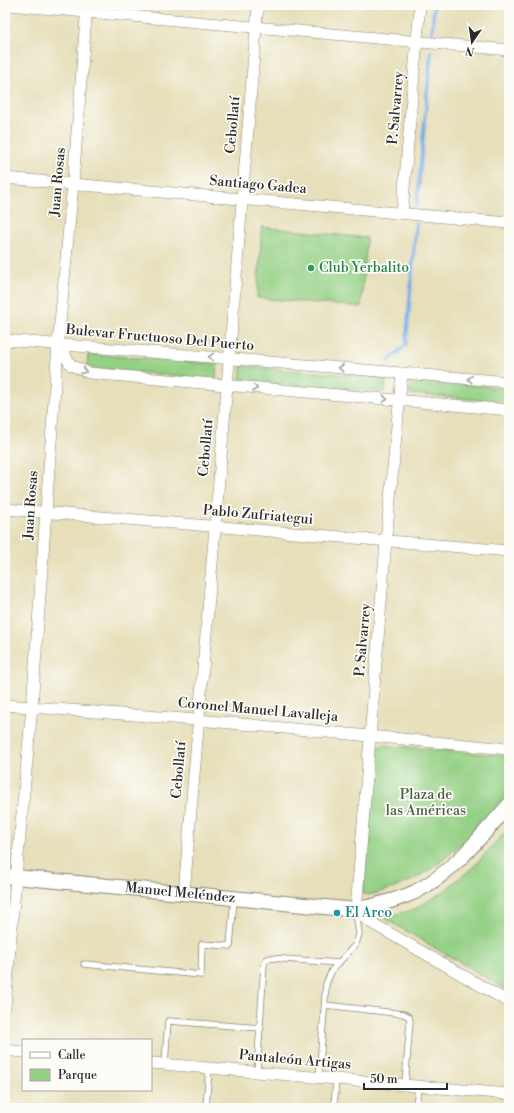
<svg xmlns="http://www.w3.org/2000/svg" width="514" height="1113" viewBox="0 0 514 1113" font-family="'Libre Bodoni',serif">
<style>
.green{fill:#94d085;stroke:#607e58}
.lines{fill:none;stroke-linecap:round;stroke-linejoin:round}
.stream{stroke:#7eaee9;stroke-width:3.5}
.service-casing{stroke:#888572;stroke-width:7}
.minor-casing{stroke:#888572;stroke-width:12}
.tertiary-casing{stroke:#888572;stroke-width:16}
.service{stroke:#fff;stroke-width:5.5}
.minor{stroke:#fff;stroke-width:11}
.tertiary{stroke:#fff;stroke-width:14}
.oneway{stroke:#a0a0a0}
.leisure-dot{fill:#2e9e5b;stroke:#fdfcf7;stroke-width:1.5}
.culture-dot{fill:#0f9aa8;stroke:#fdfcf7;stroke-width:1.5}
.labels{text-anchor:middle;dominant-baseline:central;stroke-width:3.5;stroke-linejoin:round;paint-order:stroke}
.street-label{font-size:14px;fill:#2b2b2b;stroke:#fdfcf7}
.leisure-label{font-size:14px;fill:#27864d;stroke:#fdfcf7;text-anchor:start}
.park-label{font-size:14px;fill:#4a5d46;stroke:#fdfcf7}
.culture-label{font-size:14px;fill:#0d838f;stroke:#fdfcf7;text-anchor:start}
</style>
<rect width="100%" height="100%" fill="#fdfcf7"/>
<filter id="ink" filterUnits="userSpaceOnUse"><feTurbulence type="fractalNoise" baseFrequency=".025" numOctaves="2"/><feDisplacementMap in="SourceGraphic" scale="8" xChannelSelector="R" yChannelSelector="G"/><feConvolveMatrix kernelMatrix="1 2 1 2 8 2 1 2 1" color-interpolation-filters="sRGB"/></filter>
<filter id="wash" filterUnits="userSpaceOnUse"><feTurbulence type="fractalNoise" baseFrequency=".012" numOctaves="4" result="noise"/><feDisplacementMap in="SourceGraphic" scale="16" xChannelSelector="R" yChannelSelector="G"/><feGaussianBlur stdDeviation="0.9" result="paint"/><feColorMatrix in="noise" values="0 0 0 0 0 0 0 0 0 0 0 0 0 0 0 0 0 1.4 0 .05"/><feComposite in="paint" operator="in"/></filter>
<g filter="url(#wash)">
<rect width="100%" height="100%" fill="#e6dfba"/>
<path class="green" d="M 262,227 L 367,238 L 361,307 L 257,298 Z
M 88,354 L 217,364 L 216,379 L 87,368 Z
M 241,366 L 386,378 L 385,392 L 240,381 Z
M 411,380 L 509,388 L 509,402 L 410,394 Z
M 383,745 L 509,756 L 509,792 C 473,831 438,877 384,891 C 377,893 370,896 363,894 L 377,748 Z
M 509,828 L 509,991 L 384,918 L 415,909 L 443,892 L 473,867 Z"/>
<g class="lines">
<path class="stream" d="M 432,33 L 434,5
M 417,204 L 431,52
M 388,361 L 406,345 L 416,223"/>
</g>
</g>
<g filter="url(#ink)">
<g class="lines">
<defs>
<path id="service" d="M 84,964 L 201,975 L 202,944 L 230,946 L 234,898
M 325,1005 L 404,1014 L 409,1017 L 410,1021 L 405,1085
M 165,1064 L 168,1021 L 261,1028
M 257,1072 L 264,964 L 267,959 L 270,958 L 339,963
M 319,1078 L 326,984 L 332,970 L 356,944 L 359,934 L 356,912
M 206,1108 L 209,1068
M 334,1108 L 336,1079
M 416,1108 L 418,1086"/>
<path id="minor" d="M 9,5 L 509,50
M 5,178 L 509,223
M 402,213 L 420,5
M 5,340 L 509,382
M 58,344 L 71,365 L 89,373 L 509,410
M 402,373 L 386,541 L 356,910 L 370,922 L 509,1002
M 5,509 L 509,551
M 5,705 L 198,720 L 509,749
M 184,893 L 227,386 L 258,5
M 5,1007 L 16,877 L 32,707 L 58,344 L 73,184 L 87,5
M 5,1050 L 23,1052
M 151,1063 L 509,1094"/>
<g id="tertiary">
<path id="s1" d="M 5,876 L 356,910 C 375,905 396,901 415,892 C 454,872 480,837 509,805"/>
</g>
</defs>
<use href="#service" class="service-casing"/>
<use href="#minor" class="minor-casing"/>
<use href="#tertiary" class="tertiary-casing"/>
<use href="#service" class="service"/>
<use href="#minor" class="minor"/>
<use href="#tertiary" class="tertiary"/>
</g>
<defs><path id="oneway-chevron" d="M-2-3.5L2.5 0L-2 3.5" fill="none" stroke-width="1.6" stroke-linecap="round" stroke-linejoin="round"/></defs>
<g class="oneway">
<use href="#oneway-chevron" transform="translate(211 357) rotate(-175)"/>
<use href="#oneway-chevron" transform="translate(341 368) rotate(-175)"/>
<use href="#oneway-chevron" transform="translate(84 371) rotate(23)"/>
<use href="#oneway-chevron" transform="translate(470 379) rotate(-175)"/>
<use href="#oneway-chevron" transform="translate(255 388) rotate(5)"/>
<use href="#oneway-chevron" transform="translate(385 399) rotate(5)"/>
</g>
</g>
<circle class="leisure-dot" cx="311" cy="268" r="4"/>
<circle class="culture-dot" cx="337" cy="913" r="4"/>
<g class="labels">
<g class="street-label">
<text transform="translate(396 108) rotate(-85)">P. Salvarrey</text>
<text transform="translate(233 125) rotate(-85)">Cebollatí</text>
<text transform="translate(58 182) rotate(-85)">Juan Rosas</text>
<text transform="translate(258 185) rotate(5)">Santiago Gadea</text>
<text transform="translate(160 338) rotate(5)">Bulevar Fructuoso Del Puerto</text>
<text transform="translate(206 448) rotate(-85)">Cebollatí</text>
<text transform="translate(31 505) rotate(-86)">Juan Rosas</text>
<text transform="translate(258 515) rotate(5)">Pablo Zufriategui</text>
<text transform="translate(363 640) rotate(-85)">P. Salvarrey</text>
<text transform="translate(258 710) rotate(5)">Coronel Manuel Lavalleja</text>
<text transform="translate(179 770) rotate(-85)">Cebollatí</text>
<text stroke="none"><textPath href="#s1" startOffset="176">Manuel Meléndez</textPath></text>
<text transform="translate(295 1060) rotate(5)">Pantaleón Artigas</text>
</g>
<g class="leisure-label">
<text x="319" y="268">Club Yerbalito</text>
</g>
<g class="park-label">
<text x="426" y="795">Plaza de<tspan x="426" dy="16">las Américas</tspan></text>
</g>
<g class="culture-label">
<text x="345" y="913">El Arco</text>
</g>
</g>
<rect width="514" height="1113" fill="none" stroke="#fdfcf7" stroke-width="20"/>
<rect x="22" y="1039" width="130" height="52" fill="#fdfcf7" stroke="#a9a8a5"/>
<rect x="30" y="1052" width="20" height="6" fill="#ffffff" stroke="#a9a8a5"/>
<text x="58" y="1059" font-size="12" fill="#2b2b2b">Calle</text>
<rect x="30" y="1069" width="20" height="12" fill="#94d085" stroke="#a9a8a5"/>
<text x="58" y="1079" font-size="12" fill="#2b2b2b">Parque</text>
<g transform="translate(472 42) rotate(193)" stroke="#fdfcf7" stroke-width="3" paint-order="stroke">
<path d="M0-3L7 15L0 10L-7 15Z" fill="#2b2b2b"/>
<text y="-6" font-size="11" font-weight="bold" text-anchor="middle" fill="#2b2b2b">N</text>
</g>
<path d="M364 1083v6h83v-6" fill="none" stroke="#2b2b2b" stroke-width="2"/>
<text x="370" y="1083" font-size="12" fill="#2b2b2b" stroke="#fdfcf7" stroke-width="3" paint-order="stroke">50 m</text>
</svg>
